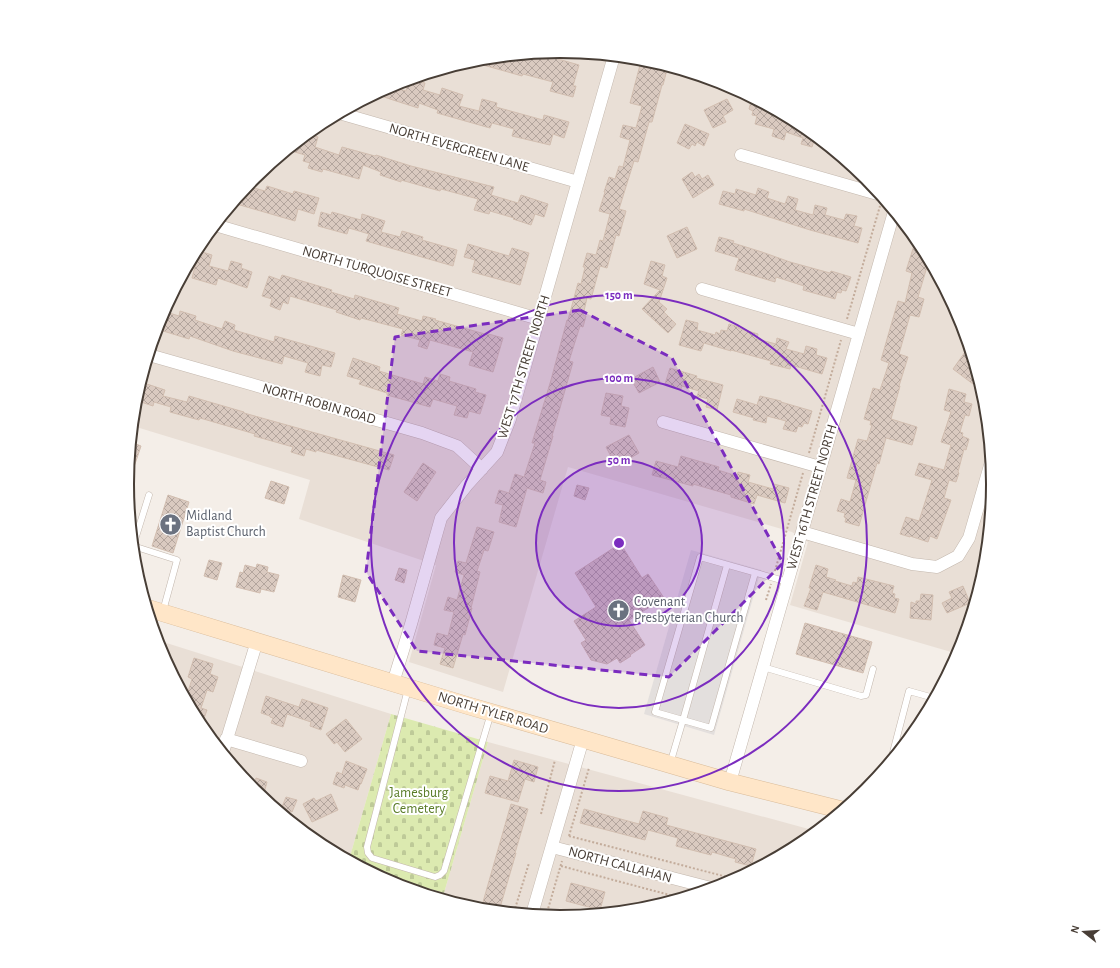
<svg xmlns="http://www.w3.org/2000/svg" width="1120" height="968" viewBox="0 0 1120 968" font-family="'Alegreya Sans',sans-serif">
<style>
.residential{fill:#e9dfd6}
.cemetery{fill:url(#cemetery-stones)}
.parking{fill:#e3dfdd}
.building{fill:url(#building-cross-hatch);stroke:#d2beb0}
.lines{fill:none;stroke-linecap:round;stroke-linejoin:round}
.lane-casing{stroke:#c3b7ad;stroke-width:7}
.street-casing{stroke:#c3b7ad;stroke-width:13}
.secondary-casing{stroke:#d9bb99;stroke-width:18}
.path{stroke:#c3ac9b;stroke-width:2;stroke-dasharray:2 2;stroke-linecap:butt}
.lane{stroke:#fff;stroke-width:6}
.street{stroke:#fff;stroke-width:12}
.secondary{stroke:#ffe6c8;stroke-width:17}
.marked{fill:#7b2cbf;fill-opacity:0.2;stroke:#7b2cbf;stroke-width:3;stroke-dasharray:8 5;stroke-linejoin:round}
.ring{fill:none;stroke:#7b2cbf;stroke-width:2}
.labels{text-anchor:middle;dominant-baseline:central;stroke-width:4;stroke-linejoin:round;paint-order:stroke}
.street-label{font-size:14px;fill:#483e36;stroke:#fff}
.worship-label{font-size:14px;fill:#5b616d;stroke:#fff;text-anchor:start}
.park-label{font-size:14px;fill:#597c27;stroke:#fff}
.rim{fill:none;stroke:#483e36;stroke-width:2}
.centre{fill:#7b2cbf;stroke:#fff;stroke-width:2}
.ring-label{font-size:12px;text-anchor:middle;font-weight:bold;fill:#7b2cbf;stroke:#fff;stroke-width:4;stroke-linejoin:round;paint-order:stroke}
</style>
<defs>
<pattern id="cemetery-stones" width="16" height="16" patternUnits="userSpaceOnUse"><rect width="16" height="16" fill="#dceab0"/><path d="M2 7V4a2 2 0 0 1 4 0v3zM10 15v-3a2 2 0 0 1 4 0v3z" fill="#beca98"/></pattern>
<pattern id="building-cross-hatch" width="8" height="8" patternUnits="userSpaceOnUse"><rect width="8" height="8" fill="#dacac0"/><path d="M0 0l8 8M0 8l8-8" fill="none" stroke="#b3a59d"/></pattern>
</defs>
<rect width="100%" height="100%" fill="#f4eee8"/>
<path class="residential" d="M 560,51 L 645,59 L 726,84 L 801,124 L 866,178 L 920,244 L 960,319 L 985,400 L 993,484 L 985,569 L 960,650 L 958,654 L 790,605 L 808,542 L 792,532 L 568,467 L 503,692 L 409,662 L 436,565 L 299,519 L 310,480 L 133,426 L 135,399 L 160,318 L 200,243 L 254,178 L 320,124 L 395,84 L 476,59 Z
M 157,640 L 391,714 L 349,860 L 319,844 L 254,790 L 200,724 L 160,649 Z
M 488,742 L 816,831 L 800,844 L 725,884 L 644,909 L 560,917 L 475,909 L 394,884 L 372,872 L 444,893 Z"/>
<path class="cemetery" d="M 391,714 L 488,742 L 444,893 L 372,872 L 349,860 Z"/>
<path class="parking" d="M 691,550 L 761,570 L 714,735 L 644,714 Z"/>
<path class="building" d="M 537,53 L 579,65 L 573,86 L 576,86 L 573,97 L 550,91 L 553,82 L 523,74 L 522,76 L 469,61 L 476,59 L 511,56 L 519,58 L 519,55 L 525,54 L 536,57 Z
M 653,62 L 668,66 L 663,85 L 662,85 L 652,122 L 649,122 L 638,162 L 634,161 L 619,209 L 626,211 L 619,236 L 616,235 L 607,268 L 600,266 L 591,299 L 587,298 L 583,315 L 586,316 L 583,327 L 580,326 L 569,361 L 573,362 L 552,436 L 553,436 L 540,480 L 546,482 L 543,493 L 527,488 L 516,527 L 499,522 L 503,505 L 495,503 L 499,490 L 509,493 L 515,474 L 524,477 L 535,443 L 532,443 L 551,380 L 567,320 L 568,320 L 578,283 L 581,284 L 585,267 L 583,267 L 587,253 L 596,255 L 600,240 L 603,241 L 610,214 L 599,211 L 605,192 L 604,192 L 609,177 L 615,179 L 619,166 L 623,167 L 630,140 L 620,137 L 623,125 L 636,128 L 642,106 L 630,103 L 640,65 L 651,68 Z
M 409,79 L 412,79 L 425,83 L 423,90 L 440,95 L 442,88 L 463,95 L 459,106 L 479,111 L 482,99 L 497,103 L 496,107 L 543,120 L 544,115 L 569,122 L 564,138 L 553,134 L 550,145 L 512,136 L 514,129 L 492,123 L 490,128 L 437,113 L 438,110 L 419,103 L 418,108 L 393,100 L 375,94 L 390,86 L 406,91 Z
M 752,98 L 801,124 L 825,144 L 814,141 L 812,147 L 801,144 L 803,138 L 786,132 L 784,140 L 772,136 L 774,129 L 755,124 L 757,116 L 752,115 L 753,111 L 749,109 Z
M 727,99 L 733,110 L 723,116 L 726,122 L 713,128 L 704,110 Z
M 685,124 L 709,134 L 704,146 L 697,142 L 695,146 L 692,144 L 689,149 L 677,143 Z
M 307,134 L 318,137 L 315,147 L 339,155 L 342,147 L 375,156 L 376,155 L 411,166 L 494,187 L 491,195 L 518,203 L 521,195 L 548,204 L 544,217 L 535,214 L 531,225 L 513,219 L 514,218 L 490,211 L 489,214 L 474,210 L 478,199 L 441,189 L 440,191 L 401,180 L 401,182 L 380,175 L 381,172 L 363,165 L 359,179 L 323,169 L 322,172 L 308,168 L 310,163 L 303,161 L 305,155 L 288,150 Z
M 692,172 L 695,177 L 699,174 L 702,179 L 708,175 L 714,185 L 693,198 L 682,179 Z
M 247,186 L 265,191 L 267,186 L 293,194 L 294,191 L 319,198 L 314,214 L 298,209 L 295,221 L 233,203 Z
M 758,188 L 769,192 L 767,198 L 785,204 L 788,196 L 798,199 L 795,210 L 813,215 L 815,205 L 827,208 L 825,215 L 844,220 L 846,214 L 857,216 L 854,226 L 862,228 L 858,243 L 810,230 L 744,209 L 744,211 L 719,204 L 723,191 L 735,194 L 736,189 L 756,195 Z
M 321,212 L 331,215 L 332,212 L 361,220 L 362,214 L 385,221 L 381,232 L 400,237 L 402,231 L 423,237 L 422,240 L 457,250 L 453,266 L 366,241 L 369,234 L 349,228 L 347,234 L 318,226 Z
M 687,227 L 697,249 L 677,258 L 667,236 Z
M 719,237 L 734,241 L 733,243 L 762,252 L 790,262 L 830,273 L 831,271 L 851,277 L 846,291 L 842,290 L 841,293 L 837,292 L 835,299 L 803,290 L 804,286 L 776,277 L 775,282 L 735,270 L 739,258 L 715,251 Z
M 916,239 L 920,244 L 929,260 L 918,297 L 924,299 L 919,317 L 910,315 L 899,354 L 908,357 L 899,386 L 900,386 L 891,419 L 917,427 L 912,445 L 886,438 L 879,464 L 877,463 L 859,526 L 845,522 L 846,518 L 844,517 L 845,513 L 837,511 L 841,499 L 850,502 L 856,480 L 847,478 L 858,439 L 867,441 L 872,425 L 870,425 L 871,421 L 864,419 L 873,388 L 880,390 L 889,363 L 881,360 L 898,301 L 905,303 L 912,273 L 906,271 Z
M 468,244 L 509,256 L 512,248 L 529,253 L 520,285 L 472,272 L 475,260 L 464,257 Z
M 199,251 L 212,255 L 209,266 L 228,271 L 231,261 L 242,264 L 241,268 L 252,272 L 247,288 L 218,278 L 216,285 L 192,278 Z
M 651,261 L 665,265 L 662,276 L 667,278 L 659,302 L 667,309 L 664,312 L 676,324 L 668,333 L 642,309 L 660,290 L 644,284 Z
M 282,275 L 332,290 L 331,292 L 354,299 L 355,295 L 399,308 L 397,314 L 422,321 L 423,316 L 436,319 L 435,320 L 485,334 L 485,333 L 503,338 L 493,372 L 469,365 L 473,352 L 430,340 L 427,349 L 418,346 L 420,340 L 401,335 L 403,329 L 361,318 L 360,320 L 336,312 L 337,310 L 290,296 L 288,304 L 283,302 L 280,310 L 270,306 L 272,299 L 262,296 L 269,276 L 280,280 Z
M 180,311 L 196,316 L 195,320 L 222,329 L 225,321 L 235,325 L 234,330 L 274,342 L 275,336 L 335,353 L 331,367 L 322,365 L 320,376 L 305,372 L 308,363 L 284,356 L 282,364 L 233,351 L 190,336 L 189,339 L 160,330 L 166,312 L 179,316 Z
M 686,320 L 698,323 L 697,330 L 715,335 L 716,332 L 720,334 L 721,330 L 727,331 L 729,324 L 739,327 L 738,328 L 758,334 L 757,339 L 776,344 L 777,338 L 789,342 L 786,349 L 804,354 L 806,346 L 817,349 L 816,355 L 827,358 L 822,374 L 791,365 L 790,369 L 770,364 L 771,361 L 731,350 L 731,351 L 704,343 L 701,351 L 679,345 Z
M 965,352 L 972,358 L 978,377 L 973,384 L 953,369 Z
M 353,358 L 380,367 L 379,371 L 423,384 L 425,377 L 438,381 L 440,374 L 450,377 L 449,381 L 476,389 L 475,392 L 486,395 L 480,414 L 469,411 L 467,418 L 454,415 L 457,406 L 433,399 L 430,407 L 387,395 L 387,393 L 359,384 L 361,380 L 347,376 Z
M 653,367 L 660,382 L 639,393 L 631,379 Z
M 670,368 L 697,376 L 696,378 L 723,385 L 717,410 L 706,407 L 708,399 L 697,396 L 699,391 L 682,386 L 681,389 L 665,384 Z
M 141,382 L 165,390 L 163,396 L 187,402 L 189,396 L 244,412 L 244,413 L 394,455 L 389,470 L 316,450 L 316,452 L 306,449 L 304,456 L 291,452 L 293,447 L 254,436 L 255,434 L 200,418 L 199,420 L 170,412 L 171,407 L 154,402 L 153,406 L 135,400 Z
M 949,389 L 966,394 L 964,402 L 972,404 L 969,416 L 965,415 L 960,432 L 963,433 L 962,436 L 969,439 L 966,450 L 964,449 L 958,472 L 959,473 L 956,482 L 949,480 L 944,498 L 951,500 L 937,539 L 930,536 L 928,542 L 910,536 L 910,537 L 900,534 L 906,517 L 919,521 L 932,480 L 915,475 L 919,463 L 944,470 L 951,445 L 941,442 L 951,412 L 944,410 Z
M 606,393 L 623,396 L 621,406 L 629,408 L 625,427 L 610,424 L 611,417 L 601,415 Z
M 760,396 L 781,401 L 781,402 L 812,411 L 808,424 L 804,423 L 802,427 L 798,426 L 796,432 L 783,429 L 786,421 L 767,416 L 766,423 L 753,420 L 754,418 L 733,412 L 737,399 L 757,405 Z
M 629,435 L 639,453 L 616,466 L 606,447 Z
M 131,442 L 141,446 L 132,473 L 128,473 Z
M 681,456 L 719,467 L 718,470 L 737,476 L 738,472 L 750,475 L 748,482 L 773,489 L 774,484 L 789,488 L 785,503 L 757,495 L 754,504 L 731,497 L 731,495 L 693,484 L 693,486 L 652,475 L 656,461 L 678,467 Z
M 423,463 L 436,472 L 417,501 L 404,492 Z
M 271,481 L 289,487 L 284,504 L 265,498 Z
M 577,485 L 589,488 L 585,500 L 574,496 Z
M 168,495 L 189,502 L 173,553 L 152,546 Z
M 477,527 L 494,532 L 488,551 L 484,550 L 477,571 L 480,572 L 471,608 L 472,608 L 465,635 L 463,634 L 453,668 L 440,664 L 445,648 L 434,645 L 437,633 L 448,636 L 454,612 L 444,610 L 448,597 L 457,600 L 464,575 L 455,572 L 458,561 L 466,563 Z
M 622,546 L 642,578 L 648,574 L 664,598 L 629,620 L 645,645 L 630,655 L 631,656 L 620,663 L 617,658 L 607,664 L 591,660 L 581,643 L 586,640 L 574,621 L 596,607 L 575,573 L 615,547 L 617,550 Z
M 209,560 L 222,563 L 217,580 L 204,576 Z
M 257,564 L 268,567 L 267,572 L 279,575 L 274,592 L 261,589 L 260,593 L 236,587 L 240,572 L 243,573 L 245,565 L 256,568 Z
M 816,565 L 828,569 L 826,577 L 836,580 L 835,581 L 852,586 L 853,582 L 857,583 L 858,577 L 894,586 L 892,593 L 895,594 L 894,598 L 899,599 L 895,613 L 823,592 L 817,610 L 804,606 L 811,588 L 809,588 Z
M 399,568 L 407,570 L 404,583 L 395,580 Z
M 343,575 L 361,580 L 355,602 L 338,597 Z
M 963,586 L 970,603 L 947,613 L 942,603 L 952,598 L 949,592 Z
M 921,594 L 933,595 L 931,620 L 910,618 L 911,602 L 916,604 L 916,601 L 920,601 Z
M 805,623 L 872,642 L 863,673 L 796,654 Z
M 194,658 L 213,664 L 210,674 L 218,677 L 213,692 L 207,690 L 201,708 L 207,710 L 203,721 L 198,719 L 198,720 L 186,698 L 192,679 L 188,677 Z
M 266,696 L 299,707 L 302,699 L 328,708 L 321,730 L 310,726 L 311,722 L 287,714 L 283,727 L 271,723 L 273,718 L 270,717 L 270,716 L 261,713 Z
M 346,719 L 362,739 L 345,752 L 337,742 L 334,744 L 326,734 Z
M 514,760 L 538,767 L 534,782 L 525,779 L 518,802 L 485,793 L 490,776 L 508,781 Z
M 346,761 L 367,769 L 361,784 L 360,784 L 358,790 L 345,785 L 344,788 L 333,784 L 337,772 L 342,774 Z
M 244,778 L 255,782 L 256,778 L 267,782 L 263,797 L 254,790 Z
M 331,794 L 338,810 L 312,822 L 303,804 L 314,798 L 316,801 Z
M 286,797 L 297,800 L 292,812 L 290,811 L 288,818 L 280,812 Z
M 511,804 L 528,809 L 515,853 L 516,853 L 499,911 L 481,909 Z
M 584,809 L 639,824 L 643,811 L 668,818 L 666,825 L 756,849 L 751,866 L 735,862 L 736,859 L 712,852 L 711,855 L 676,846 L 678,838 L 648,830 L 645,840 L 580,823 Z
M 571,883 L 605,892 L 600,910 L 566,901 Z"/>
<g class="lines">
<defs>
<path id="lane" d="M 149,495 L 133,546 L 177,560 L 163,611
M 727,565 L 683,720 L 655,712 L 700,557 L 788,582
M 763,667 L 861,696 L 866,695 L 873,669
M 408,689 L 367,847 L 368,853 L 372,858 L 435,877 L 440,875 L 444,871 L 491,713
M 891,760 L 909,691 L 934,698
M 670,764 L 683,720 L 711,728 L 755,573"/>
<path id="street" d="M 339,113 L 578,182
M 741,155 L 881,195
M 215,225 L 539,319
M 702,289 L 859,334
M 149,355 L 422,433 L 457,446 L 482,469
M 663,422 L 820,467
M 802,532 L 912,564 L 937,567 L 958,556 L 969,538 L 991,462
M 393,683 L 411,624 L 441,518 L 467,485 L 497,452 L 510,419 L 614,56
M 226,739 L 301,761
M 223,752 L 257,641
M 730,782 L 894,212
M 552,847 L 711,888
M 532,914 L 583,739"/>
<path id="secondary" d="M 147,608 L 469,706 L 583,739 L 730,782 L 842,810"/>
</defs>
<use href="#lane" class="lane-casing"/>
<use href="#street" class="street-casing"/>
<use href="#secondary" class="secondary-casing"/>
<path class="path" d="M 847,319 L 880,206
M 809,453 L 841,340
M 775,571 L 803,473
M 766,600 L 771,584
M 541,814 L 555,760
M 569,836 L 735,879
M 569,836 L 589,768
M 561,866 L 681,898
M 514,912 L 529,863
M 546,916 L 562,861"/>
<use href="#lane" class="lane"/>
<use href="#street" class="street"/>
<use href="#secondary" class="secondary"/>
</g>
<path class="marked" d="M 580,310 L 672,358 L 783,563 L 669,677 L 417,651 L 366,572 L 395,337 Z"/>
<circle cx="619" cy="543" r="83" fill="#7b2cbf" fill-opacity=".12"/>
<g class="ring">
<circle cx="619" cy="543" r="83"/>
<circle cx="619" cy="543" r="165"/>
<circle cx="619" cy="543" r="248"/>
</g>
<defs>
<symbol id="church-disc" viewBox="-11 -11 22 22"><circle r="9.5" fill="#6b7280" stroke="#fff"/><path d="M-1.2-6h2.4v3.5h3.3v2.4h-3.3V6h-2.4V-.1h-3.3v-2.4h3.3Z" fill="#fff"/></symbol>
</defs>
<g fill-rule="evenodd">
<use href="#church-disc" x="158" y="512" width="25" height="25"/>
<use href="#church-disc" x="606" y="598" width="25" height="25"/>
</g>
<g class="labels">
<g class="street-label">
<text transform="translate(459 148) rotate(16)">NORTH EVERGREEN LANE</text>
<text transform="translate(377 272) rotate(16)">NORTH TURQUOISE STREET</text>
<text transform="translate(524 367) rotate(-73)">WEST 17TH STREET NORTH</text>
<text transform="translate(319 404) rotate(16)">NORTH ROBIN ROAD</text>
<text transform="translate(812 497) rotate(-74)">WEST 16TH STREET NORTH</text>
<text transform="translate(493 713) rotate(17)">NORTH TYLER ROAD</text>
<text transform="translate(620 865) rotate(15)">NORTH CALLAHAN</text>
</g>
<g class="worship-label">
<text x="186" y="516">Midland<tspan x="186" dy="16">Baptist Church</tspan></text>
<text x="634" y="602">Covenant<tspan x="634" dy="16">Presbyterian Church</tspan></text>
</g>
<g class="park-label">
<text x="419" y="793">Jamesburg<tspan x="419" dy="16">Cemetery</tspan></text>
</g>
</g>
<path d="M0 0H1120V968H0ZM134 484a426 426 0 1 1 852 0a426 426 0 1 1-852 0Z" fill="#fff" fill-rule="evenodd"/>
<path class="rim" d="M134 484a426 426 0 1 1 852 0a426 426 0 1 1-852 0Z"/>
<circle cx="619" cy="543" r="6" class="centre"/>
<g class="ring-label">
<text x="619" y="299">150 m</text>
<text x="619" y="382">100 m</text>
<text x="619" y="464">50 m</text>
</g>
<g transform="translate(1084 932) rotate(287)" stroke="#ffffff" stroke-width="3" paint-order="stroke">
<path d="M0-3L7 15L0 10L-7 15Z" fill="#483e36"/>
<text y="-6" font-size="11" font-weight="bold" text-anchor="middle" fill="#483e36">N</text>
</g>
</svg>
